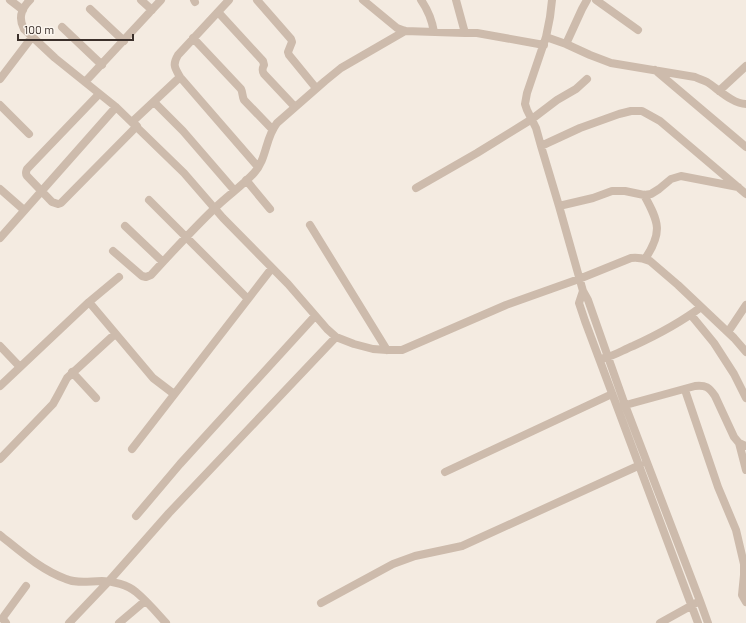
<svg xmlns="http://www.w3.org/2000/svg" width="746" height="623" viewBox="0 0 746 623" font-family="Barlow,sans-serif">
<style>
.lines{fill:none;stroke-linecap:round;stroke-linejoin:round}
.minor{stroke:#cdbbac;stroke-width:8}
</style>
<rect width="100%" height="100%" fill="#f4ebe1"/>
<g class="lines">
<path class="minor" d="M 10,0 L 23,10
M 30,0 C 21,9 18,18 24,29 L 55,58 L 116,107 L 184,173 L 223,218 L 288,284 L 327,329 L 336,337 L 354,344 L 373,349 L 387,350 L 402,350 L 506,305 L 579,279 L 631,258 C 638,257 643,258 650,261 L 678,285 L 734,338 L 746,352
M 141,0 L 152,10
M 194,0 L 195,2
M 229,0 L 178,55 C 172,65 175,68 180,77 L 258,167
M 257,0 L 291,39 L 292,42 L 288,52 L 289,55 L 316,88
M 363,0 L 397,28 L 405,31 L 465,33
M 421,0 C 428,10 432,20 434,32
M 456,0 L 465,33 L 477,33 L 544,45
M 552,0 L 550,17 L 546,37 L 527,93 L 525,104 L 527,110 L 536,128 L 541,146 L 559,206 L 583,291 L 588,300 L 608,357 L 625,405 L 700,601 L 708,623
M 596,0 L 638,30
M 90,9 L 124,41
M 218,12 L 263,61 L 264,65 C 262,69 262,71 264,74 L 295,107
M 62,27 L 102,65
M 546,37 L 566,44 L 590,55 L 611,63 L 695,77 C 699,79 703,80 707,82 C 718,89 733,104 746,104
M 193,38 L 241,89 C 243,93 242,96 244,100 L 272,129
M 566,44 L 582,9 L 587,0
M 655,70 L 746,147
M 0,79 L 32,37
M 85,82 L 161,0
M 719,91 L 746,66
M 99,94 L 27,169 C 26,172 25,173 27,176 L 52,202 L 58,204 L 61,203 L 137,126
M 154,102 L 183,131 L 234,190
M 0,105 L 29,134
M 132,122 L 180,77
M 541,146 L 580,128 L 619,114 L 631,111 L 642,111 L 660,121 L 746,194
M 246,180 L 270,209
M 416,188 L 477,153 L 532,119 L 557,100 L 576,89 L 587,79
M 0,189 L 24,210
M 644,195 C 659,222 663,232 645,259
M 149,200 L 248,299
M 559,206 L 593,198 L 612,191 L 625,191 L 644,195 L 651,194 L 659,189 L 671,179 L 681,176 L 738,187
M 310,225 L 387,350
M 125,226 L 163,262
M 0,238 L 116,107
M 113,251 L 142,276 L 146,277 L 151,275 C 172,252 193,229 215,208 C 227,196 242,186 254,173 C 267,159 265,138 277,123 L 325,81 L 341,68 L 405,31
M 583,291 L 579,303 L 585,321 L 698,623
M 89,302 L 153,378 L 174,394
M 691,315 L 714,343 L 734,374 L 746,398
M 728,332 L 746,305
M 0,346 L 20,367
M 604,358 C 614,356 623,350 633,346 C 657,335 680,323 701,307
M 72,372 L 96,398
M 0,386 L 89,302 L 119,277
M 685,390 L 718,487 L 736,530 L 744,564 L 744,575 L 742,595 L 746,602
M 622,406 L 695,386 C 706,385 709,387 715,396 L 734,437 L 739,443 L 746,446
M 739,443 L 746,470
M 132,449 L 272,268
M 0,459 L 53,404 L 58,395 L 67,378 L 115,334
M 445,472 L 612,394
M 136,516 L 180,464 L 315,316
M 0,535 C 20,551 41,570 66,579 C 77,584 90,581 102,581 C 113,581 128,585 136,592 C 147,601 157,613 166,623
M 321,603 L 393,564 L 415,556 L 462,546 L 640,465
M 6,623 L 3,619 L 4,616 L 26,586
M 69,623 L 109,581 L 169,513 L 336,337
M 119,623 L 145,601
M 660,623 L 696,603"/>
</g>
<path d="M18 34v6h115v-6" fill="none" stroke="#3b302b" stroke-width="2"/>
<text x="24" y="34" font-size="12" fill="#3b302b" stroke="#fbf5ee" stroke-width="3" paint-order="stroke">100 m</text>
</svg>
